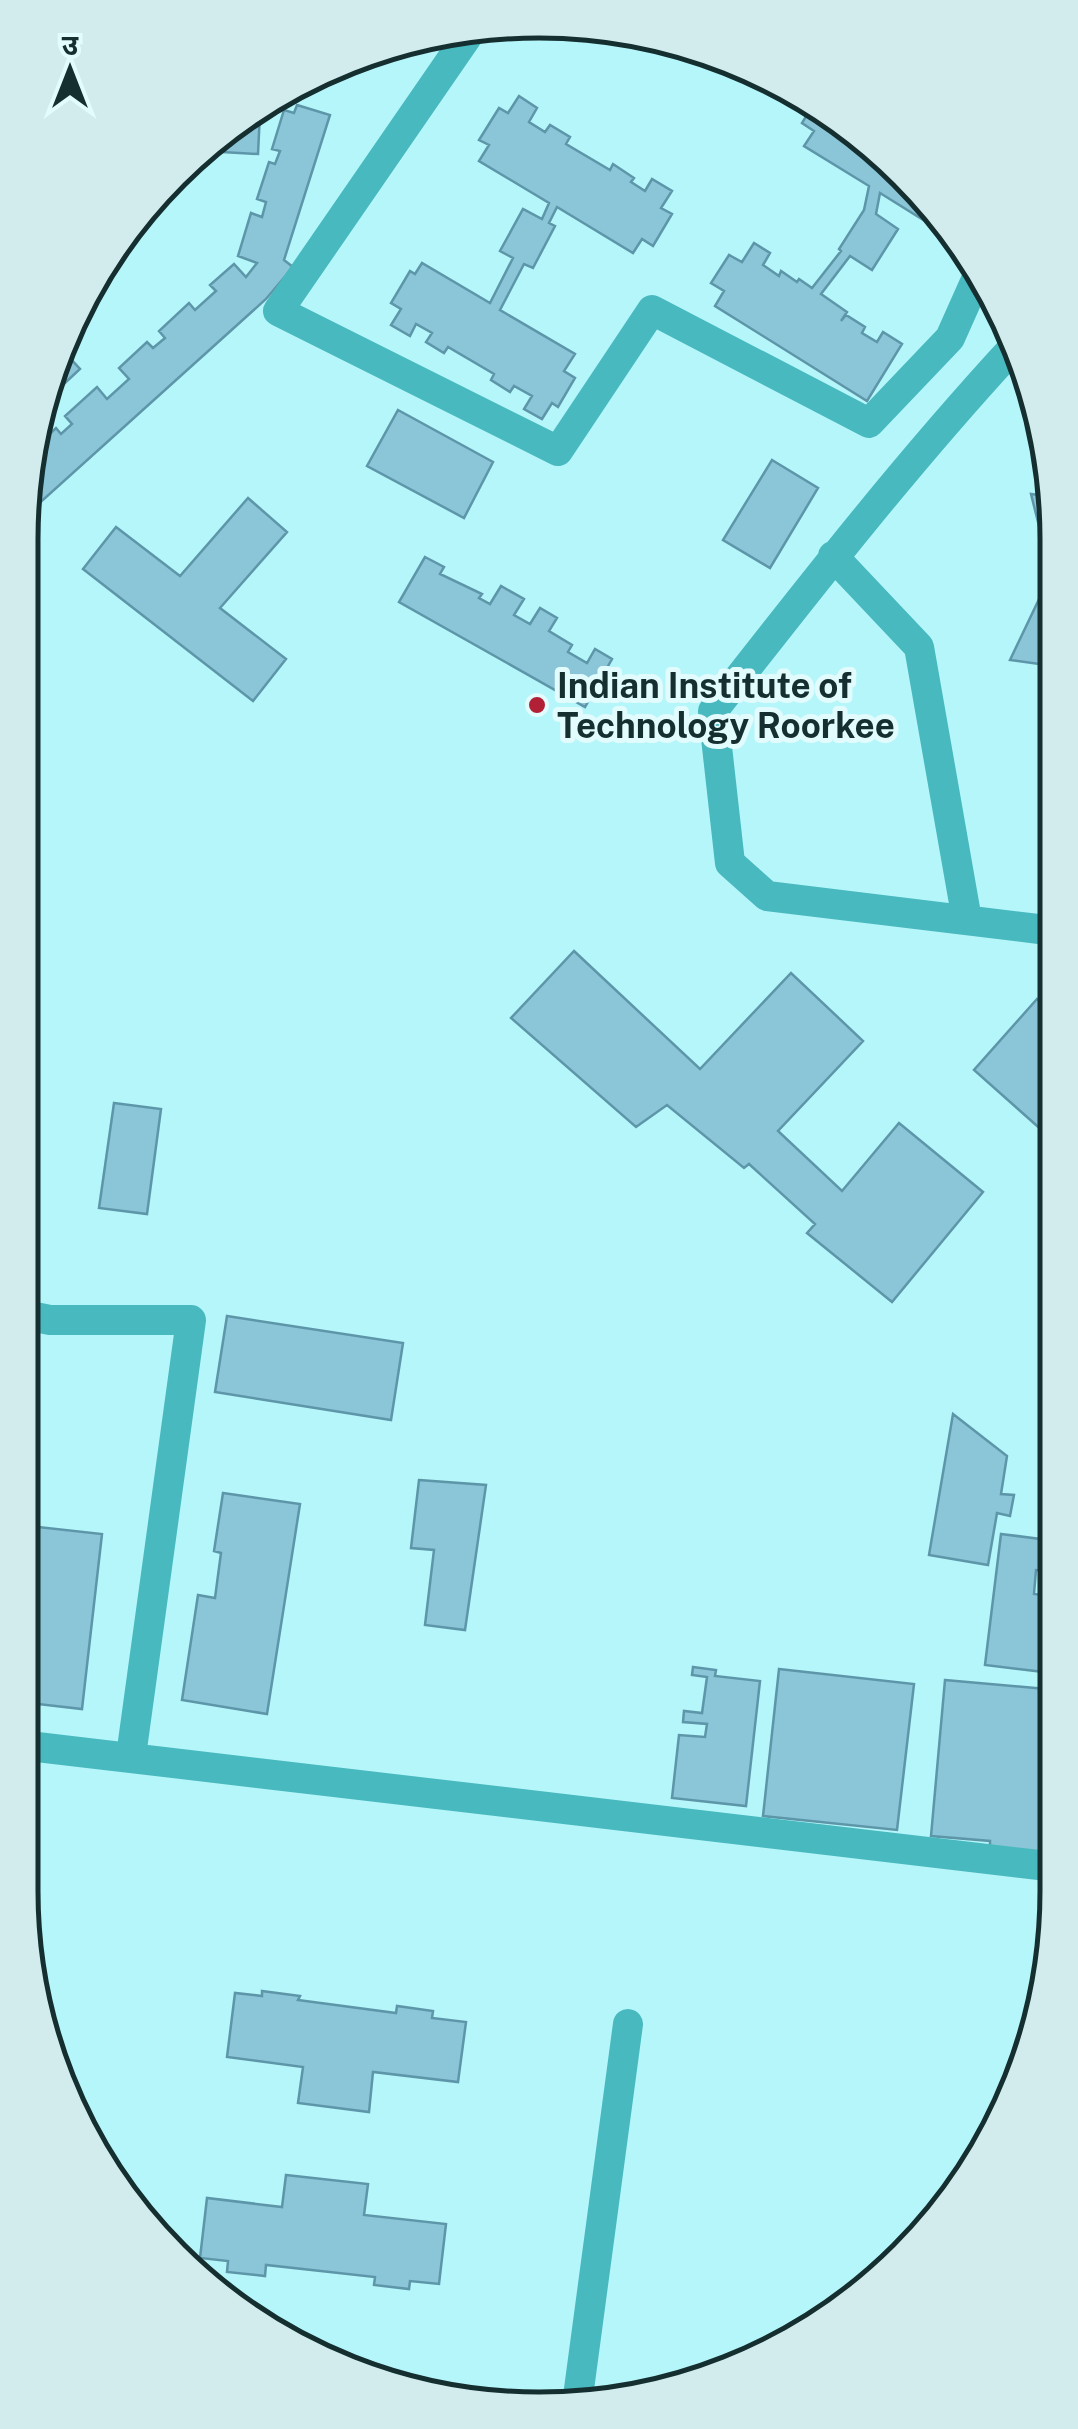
<svg xmlns="http://www.w3.org/2000/svg" width="1078" height="2429" viewBox="0 0 1078 2429" font-family="'Public Sans','Noto Sans Devanagari',sans-serif">
<style>
.building{fill:#8bc5d8;stroke:#5d96a8;stroke-width:2.5}
.lines{fill:none;stroke-linecap:round;stroke-linejoin:round}
.minor{stroke:#48b9bf;stroke-width:30}
.poi-dot{fill:#b22035;stroke:#e2fbfd;stroke-width:4}
.labels{text-anchor:middle;dominant-baseline:central;stroke-width:10;stroke-linejoin:round;paint-order:stroke}
.poi-label{font-size:35px;font-weight:bold;fill:#152f31;stroke:#e2fbfd;text-anchor:start}
.rim{fill:none;stroke:#152f31;stroke-width:5}
</style>
<rect width="100%" height="100%" fill="#b5f6fa"/>
<path class="building" d="M 519,96 L 537,108 L 529,122 L 545,132 L 550,125 L 570,137 L 566,144 L 610,170 L 613,164 L 634,178 L 631,182 L 645,191 L 652,179 L 672,191 L 661,208 L 672,214 L 653,246 L 642,239 L 633,253 L 557,207 L 549,223 L 555,226 L 533,268 L 524,264 L 500,310 L 575,354 L 564,371 L 575,378 L 558,407 L 552,403 L 542,419 L 524,409 L 532,396 L 514,386 L 510,392 L 491,380 L 494,374 L 448,347 L 444,353 L 426,342 L 432,333 L 416,324 L 410,336 L 391,325 L 401,309 L 391,303 L 410,271 L 415,274 L 422,263 L 490,303 L 513,258 L 500,251 L 523,209 L 542,219 L 549,203 L 479,161 L 489,145 L 479,140 L 499,108 L 508,113 Z
M 814,103 L 854,127 L 950,223 L 959,237 L 957,241 L 880,193 L 876,214 L 898,229 L 872,270 L 850,256 L 821,294 L 847,312 L 841,321 L 846,315 L 865,327 L 862,333 L 877,342 L 883,332 L 902,344 L 867,401 L 715,306 L 724,291 L 711,283 L 729,255 L 742,262 L 754,243 L 770,253 L 763,265 L 779,276 L 781,271 L 797,282 L 799,279 L 812,288 L 841,251 L 839,249 L 864,210 L 869,186 L 804,146 L 814,131 L 802,123 Z
M 297,105 L 330,115 L 284,260 L 293,267 L 266,299 L 24,517 L 39,444 L 56,428 L 61,434 L 72,424 L 65,416 L 97,387 L 107,399 L 129,379 L 119,368 L 147,342 L 153,348 L 165,338 L 159,331 L 189,303 L 195,310 L 216,291 L 210,285 L 234,264 L 246,277 L 257,263 L 238,256 L 251,213 L 262,217 L 266,202 L 257,199 L 269,162 L 275,164 L 280,151 L 272,149 L 284,110 L 294,113 Z
M 260,113 L 258,154 L 204,151 Z
M 58,345 L 80,369 L 48,399 Z
M 398,410 L 493,462 L 464,518 L 367,466 Z
M 772,460 L 818,488 L 770,568 L 723,540 Z
M 1031,494 L 1054,497 L 1054,666 L 1010,660 L 1051,574 Z
M 248,498 L 287,532 L 220,608 L 286,659 L 253,701 L 83,569 L 116,527 L 180,576 Z
M 425,557 L 444,567 L 440,574 L 482,594 L 479,598 L 490,604 L 501,586 L 524,599 L 514,615 L 530,624 L 540,608 L 557,618 L 549,631 L 572,645 L 568,652 L 587,663 L 595,649 L 612,659 L 585,707 L 399,602 Z
M 574,951 L 700,1069 L 791,973 L 863,1041 L 778,1131 L 842,1191 L 899,1123 L 983,1192 L 892,1302 L 807,1233 L 815,1224 L 749,1164 L 744,1168 L 667,1105 L 636,1127 L 511,1018 Z
M 1037,999 L 1055,1016 L 1056,1122 L 1045,1133 L 974,1070 Z
M 114,1103 L 161,1109 L 147,1214 L 99,1208 Z
M 227,1316 L 403,1343 L 391,1420 L 215,1392 Z
M 953,1414 L 1007,1456 L 1001,1494 L 1014,1495 L 1010,1516 L 997,1513 L 988,1565 L 929,1555 Z
M 419,1480 L 486,1485 L 465,1630 L 425,1625 L 434,1550 L 411,1548 Z
M 223,1493 L 300,1504 L 267,1714 L 182,1700 L 198,1595 L 215,1598 L 221,1553 L 214,1551 Z
M 20,1525 L 102,1534 L 82,1709 L 20,1702 Z
M 1001,1534 L 1057,1541 L 1056,1572 L 1036,1570 L 1034,1594 L 1052,1596 L 1044,1672 L 985,1665 Z
M 693,1667 L 716,1670 L 715,1676 L 760,1681 L 746,1806 L 672,1798 L 679,1735 L 705,1737 L 707,1724 L 683,1722 L 684,1711 L 702,1713 L 707,1677 L 692,1675 Z
M 779,1669 L 914,1684 L 897,1830 L 763,1816 Z
M 945,1680 L 1057,1690 L 1058,1857 L 990,1851 L 990,1841 L 931,1836 Z
M 262,1991 L 300,1996 L 298,2000 L 396,2013 L 397,2006 L 433,2011 L 432,2018 L 466,2022 L 458,2082 L 373,2072 L 369,2112 L 298,2103 L 303,2067 L 227,2057 L 235,1993 L 262,1996 Z
M 286,2175 L 368,2184 L 364,2215 L 446,2224 L 439,2284 L 410,2281 L 409,2289 L 374,2285 L 375,2277 L 266,2265 L 265,2276 L 227,2272 L 228,2261 L 200,2258 L 207,2198 L 282,2207 Z"/>
<g class="lines">
<path class="minor" d="M 469,34 L 278,311 L 558,451 L 652,310 L 869,423 L 950,338 L 979,273
M 1018,339 L 1012,349 C 906,464 810,587 713,711 L 730,863 L 767,896 L 1055,931
M 833,556 L 919,647 L 967,920
M 20,1314 L 50,1320 L 191,1320 L 131,1756
M 20,1745 L 1039,1865
M 577,2404 L 628,2024"/>
</g>
<circle class="poi-dot" cx="537" cy="705" r="10"/>
<g class="labels">
<g class="poi-label">
<text x="557" y="685">Indian Institute of<tspan x="557" dy="40">Technology Roorkee</tspan></text>
</g>
</g>
<path d="M0 0H1078V2429H0ZM539 38H539A501 501 0 0 1 1040 539V1891A501 501 0 0 1 539 2392H539A501 501 0 0 1 38 1891V539A501 501 0 0 1 539 38Z" fill="#d2ebed" fill-rule="evenodd"/>
<path class="rim" d="M539 38H539A501 501 0 0 1 1040 539V1891A501 501 0 0 1 539 2392H539A501 501 0 0 1 38 1891V539A501 501 0 0 1 539 38Z"/>
<g transform="translate(70 70)" stroke="#e2fbfd" stroke-width="8" paint-order="stroke">
<path d="M0-8L18 38L0 25L-18 38Z" fill="#152f31"/>
<text y="-15" font-size="28" font-weight="bold" text-anchor="middle" fill="#152f31">उ</text>
</g>
</svg>
